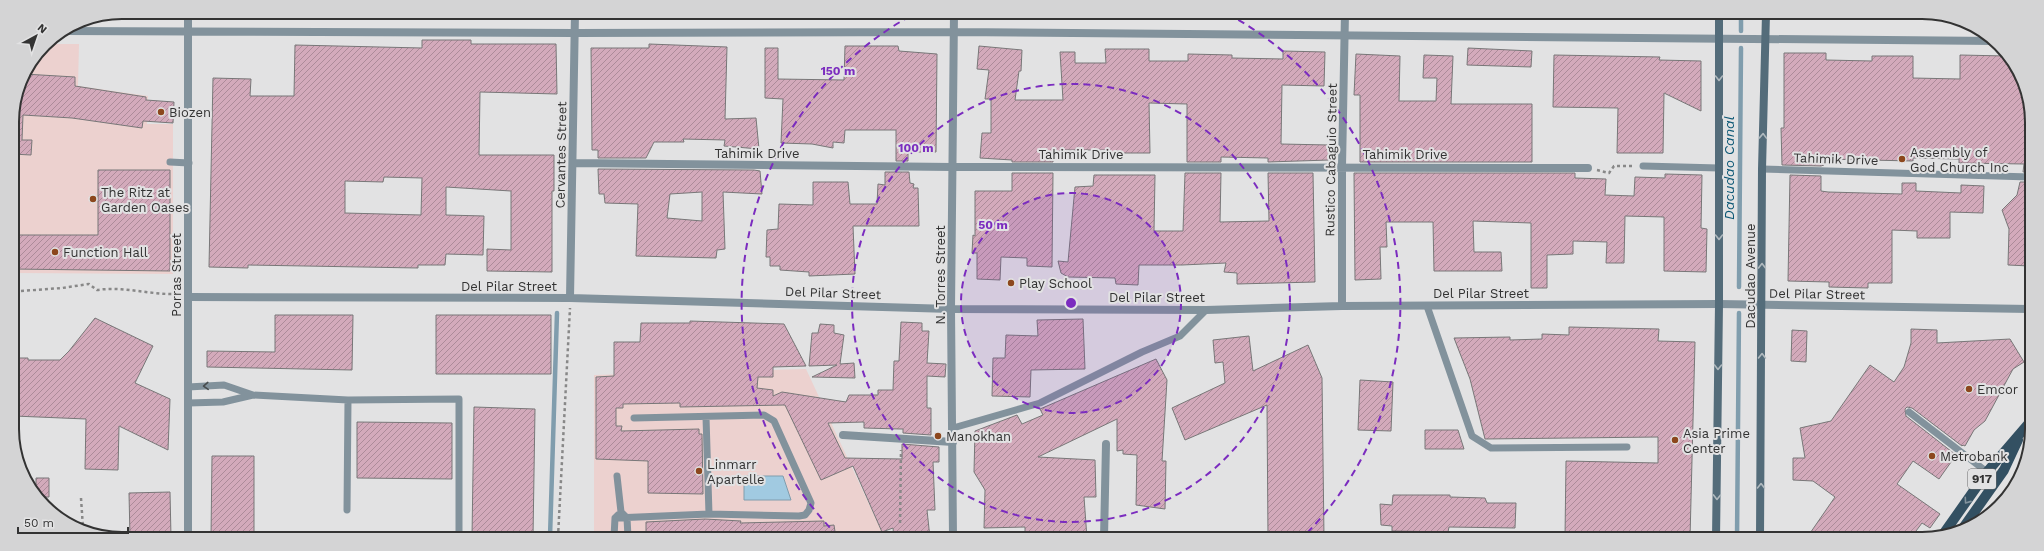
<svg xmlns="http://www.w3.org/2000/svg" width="2044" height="551" viewBox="0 0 2044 551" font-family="'Work Sans',sans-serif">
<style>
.commercial{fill:#ecd1cf}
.water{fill:#a1cae1;stroke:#809dad}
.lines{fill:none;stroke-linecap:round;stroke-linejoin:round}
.stream{stroke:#809dad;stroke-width:4.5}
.building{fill:url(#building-hatch);stroke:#787778;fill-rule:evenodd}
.path{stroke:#888;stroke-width:2.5;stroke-dasharray:3 3;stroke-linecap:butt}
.service{stroke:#82929c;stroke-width:7}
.minor{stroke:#82929c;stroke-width:8}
.tertiary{stroke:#82929c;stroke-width:8}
.secondary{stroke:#546c7a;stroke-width:8}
.primary{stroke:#335062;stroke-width:10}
.oneway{stroke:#b0b9be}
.oneway2{stroke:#474b4d}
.oneway3{stroke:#82929c}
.ring{fill:none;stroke:#7b2cbf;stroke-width:2;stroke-dasharray:7 5}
.poi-dot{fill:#8c471d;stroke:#e2e2e3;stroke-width:1.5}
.labels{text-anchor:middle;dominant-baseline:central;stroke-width:4;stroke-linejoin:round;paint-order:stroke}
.shield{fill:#e2e2e3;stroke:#686868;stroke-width:1}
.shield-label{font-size:12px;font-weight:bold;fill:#333}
.poi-label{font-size:13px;fill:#333;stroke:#e2e2e3;text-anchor:start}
.street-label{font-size:13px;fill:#333;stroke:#e2e2e3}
.water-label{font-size:14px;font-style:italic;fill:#0b5775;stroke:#e2e2e3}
.rim{fill:none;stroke:#333;stroke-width:2}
.centre{fill:#7b2cbf;stroke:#e2e2e3;stroke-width:2}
.ring-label{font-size:12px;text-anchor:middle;font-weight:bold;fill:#7b2cbf;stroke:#e2e2e3;stroke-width:4;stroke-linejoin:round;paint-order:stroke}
</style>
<defs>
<pattern id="building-hatch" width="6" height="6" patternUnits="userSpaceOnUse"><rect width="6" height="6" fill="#d3aabb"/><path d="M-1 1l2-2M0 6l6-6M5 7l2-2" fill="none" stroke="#ac8b99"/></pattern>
</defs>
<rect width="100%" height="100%" fill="#e2e2e3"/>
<path class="commercial" d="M 44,44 L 79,44 L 78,86 L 148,96 L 147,124 L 173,124 L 173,274 L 13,273 L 12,115 L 20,79 Z
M 806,369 L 882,532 L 870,538 L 594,537 L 594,375 Z"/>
<path class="water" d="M 744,476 L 783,476 L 791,500 L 744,500 Z"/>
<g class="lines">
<path class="stream" d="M 1741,31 L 1741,14
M 1739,287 L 1741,48
M 550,537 L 557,313
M 1737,539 L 1739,313"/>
</g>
<path class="building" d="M 422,40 L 471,40 L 471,44 L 556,44 L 557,94 L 480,92 L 479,155 L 554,155 L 554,191 L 552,191 L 552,272 L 487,271 L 487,249 L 511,250 L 511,191 L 446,187 L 446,215 L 484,216 L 483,255 L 446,254 L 445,265 L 418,265 L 418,268 L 248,265 L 248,268 L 209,267 L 213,78 L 251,79 L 250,96 L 294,96 L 295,45 L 422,48 ZM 384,177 L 422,178 L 421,215 L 345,213 L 345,181 L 383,182 Z
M 649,44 L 727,47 L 725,119 L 756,118 L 759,149 L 724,146 L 725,140 L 683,139 L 684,142 L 654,142 L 646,158 L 598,158 L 598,150 L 592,150 L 591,48 L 649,48 Z
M 845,46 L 898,46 L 899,51 L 937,54 L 936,152 L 908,152 L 908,161 L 896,161 L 896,130 L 845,130 L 844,143 L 833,142 L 833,148 L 812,144 L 781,143 L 783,99 L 765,98 L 765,48 L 778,48 L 778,79 L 844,80 Z
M 979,46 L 1022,50 L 1021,71 L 1019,71 L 1015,100 L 1063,100 L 1060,52 L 1075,52 L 1075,63 L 1106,63 L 1105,49 L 1149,49 L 1149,61 L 1188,61 L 1188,54 L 1232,55 L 1232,58 L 1283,59 L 1283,51 L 1325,52 L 1324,86 L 1282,85 L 1281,144 L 1329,145 L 1329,160 L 1268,162 L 1268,158 L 1221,157 L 1221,162 L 1187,162 L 1187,104 L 1149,103 L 1150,153 L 1106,153 L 1106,150 L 1060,150 L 1060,155 L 1053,155 L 1053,162 L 1012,162 L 1012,160 L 980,158 L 982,133 L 991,133 L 991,99 L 985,99 L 989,70 L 977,69 Z
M 1468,48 L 1532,51 L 1531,67 L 1467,65 Z
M 1784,53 L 1826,53 L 1826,60 L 1872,61 L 1872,56 L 1913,56 L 1913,78 L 1960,79 L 1960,55 L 2006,56 L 2030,100 L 2030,172 L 2023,172 L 2024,164 L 1959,163 L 1959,159 L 1913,158 L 1913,161 L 1824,159 L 1824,165 L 1821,166 L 1782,165 L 1781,128 L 1784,128 Z
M 1356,54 L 1400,56 L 1399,101 L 1436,101 L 1437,78 L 1423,78 L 1424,55 L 1453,56 L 1451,104 L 1532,104 L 1532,162 L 1360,162 L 1360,95 L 1354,95 Z
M 1554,55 L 1660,57 L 1659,60 L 1701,61 L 1701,111 L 1664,93 L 1663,153 L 1617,153 L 1618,108 L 1553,107 Z
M 24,74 L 75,77 L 75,86 L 146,97 L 146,100 L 174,102 L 173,123 L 143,121 L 142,128 L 72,118 L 23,115 L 22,140 L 32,140 L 31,155 L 12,154 L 12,115 L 20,79 Z
M 598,169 L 754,170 L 760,171 L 762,194 L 723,192 L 725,249 L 717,250 L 716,258 L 636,256 L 638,204 L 605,203 L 604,194 L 599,194 ZM 702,192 L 702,221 L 667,218 L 670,194 Z
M 98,170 L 170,170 L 170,271 L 13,269 L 13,235 L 98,235 Z
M 885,172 L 909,172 L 910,183 L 914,184 L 913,188 L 918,188 L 919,226 L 853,226 L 855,274 L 809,276 L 809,272 L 780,270 L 780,266 L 770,266 L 770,257 L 766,257 L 767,230 L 778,229 L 779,204 L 813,205 L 813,182 L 848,182 L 850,204 L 877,204 L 878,184 L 885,185 Z
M 1012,173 L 1053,173 L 1052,267 L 1027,266 L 1027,258 L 1001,257 L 1000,280 L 977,279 L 977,253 L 972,253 L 973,235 L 975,236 L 975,191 L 1012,191 Z
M 1185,173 L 1221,173 L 1220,222 L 1269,221 L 1268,173 L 1313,173 L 1315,282 L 1237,284 L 1237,273 L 1224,272 L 1226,263 L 1182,265 L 1139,265 L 1138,285 L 1116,284 L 1115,278 L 1068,277 L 1061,273 L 1058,261 L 1068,262 L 1075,187 L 1093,186 L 1094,175 L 1155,175 L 1154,231 L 1183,231 Z
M 1354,173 L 1575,173 L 1575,178 L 1606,179 L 1605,195 L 1634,196 L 1635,177 L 1665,178 L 1665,174 L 1702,175 L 1701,228 L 1707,229 L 1706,272 L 1664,271 L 1664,217 L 1625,216 L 1624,263 L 1606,263 L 1607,242 L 1573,241 L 1573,254 L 1547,255 L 1547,288 L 1531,288 L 1531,223 L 1473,221 L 1474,252 L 1501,252 L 1502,271 L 1434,271 L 1433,222 L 1386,222 L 1387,247 L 1380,247 L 1381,279 L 1355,280 Z
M 1790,175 L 1821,176 L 1821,191 L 1828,192 L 1902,194 L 1902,183 L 1916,183 L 1916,191 L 1961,193 L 1961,185 L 1984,186 L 1983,213 L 1950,212 L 1950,238 L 1917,238 L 1917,231 L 1892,230 L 1892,283 L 1868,283 L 1868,288 L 1829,287 L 1829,282 L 1788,281 Z
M 2020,182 L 2030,182 L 2030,266 L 2008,265 L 2009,229 L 2002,210 L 2017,195 Z
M 275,315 L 353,315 L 352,370 L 207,367 L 207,351 L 275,352 Z
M 436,315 L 551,315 L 551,374 L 436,374 Z
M 95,318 L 153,346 L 135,383 L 170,399 L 168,450 L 119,426 L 118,470 L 85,469 L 86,419 L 14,416 L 14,358 L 28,358 L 28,360 L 60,360 L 69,351 Z
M 1083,319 L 1085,369 L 1031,370 L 1030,397 L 992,396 L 993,358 L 1005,358 L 1006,335 L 1038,336 L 1037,320 Z
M 690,321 L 784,324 L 806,366 L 773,367 L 773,377 L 758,377 L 757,388 L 773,390 L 773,396 L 782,392 L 846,402 L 849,395 L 878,395 L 878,390 L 893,390 L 894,361 L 899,361 L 901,322 L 922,323 L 922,331 L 929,331 L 927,363 L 946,364 L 945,377 L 927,376 L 927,408 L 931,408 L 931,435 L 903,433 L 903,429 L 900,429 L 864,428 L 864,422 L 828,423 L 845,458 L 902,459 L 902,444 L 939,447 L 939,462 L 933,462 L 935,510 L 927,510 L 930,538 L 894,538 L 893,528 L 882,532 L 853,466 L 821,480 L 785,405 L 680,407 L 680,403 L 623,404 L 623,408 L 616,408 L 616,426 L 622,426 L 621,431 L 699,429 L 699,434 L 702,434 L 703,494 L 648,493 L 648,461 L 596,459 L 596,377 L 614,376 L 614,342 L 640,342 L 641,323 L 690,323 Z
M 820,324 L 834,325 L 834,333 L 844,335 L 840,364 L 854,363 L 855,378 L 812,377 L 837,365 L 809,366 L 812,333 L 818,333 Z
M 1569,327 L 1659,329 L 1658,341 L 1695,342 L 1690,539 L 1565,538 L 1566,461 L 1658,463 L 1658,437 L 1485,439 L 1470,379 L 1454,338 L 1510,337 L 1510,340 L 1542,339 L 1542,334 L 1569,335 Z
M 1911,329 L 1937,330 L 1937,343 L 2010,339 L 2024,362 L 2013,369 L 1985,421 L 1974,430 L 1965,446 L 1963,445 L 1962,446 L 1912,408 L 1907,407 L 1905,409 L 1906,416 L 1956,455 L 1939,479 L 1913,461 L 1897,484 L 1940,514 L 1930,528 L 1922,523 L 1910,539 L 1806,539 L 1835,497 L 1813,481 L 1793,480 L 1793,458 L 1805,458 L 1800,428 L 1831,421 L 1870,365 L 1894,382 L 1904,367 L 1911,343 Z
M 1792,330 L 1807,331 L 1806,362 L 1791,361 Z
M 1249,336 L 1253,371 L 1308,345 L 1322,378 L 1324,538 L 1268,538 L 1267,405 L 1185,440 L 1172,408 L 1225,383 L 1223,362 L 1215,363 L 1213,340 Z
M 1156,359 L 1167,380 L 1162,461 L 1166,461 L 1165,509 L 1136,505 L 1137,455 L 1123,454 L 1123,450 L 1117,451 L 1117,419 L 1038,457 L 1095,460 L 1096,497 L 1084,497 L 1087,538 L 1025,538 L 1025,527 L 984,528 L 985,490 L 974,472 L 975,431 L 1017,415 L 1022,424 L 1043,415 L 1040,409 Z
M 1360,380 L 1393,382 L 1391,431 L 1358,430 Z
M 474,407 L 535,409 L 533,537 L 472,537 Z
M 357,422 L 452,423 L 452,479 L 357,478 Z
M 1425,430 L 1458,430 L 1464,449 L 1425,449 Z
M 212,456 L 254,456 L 254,537 L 211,537 Z
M 36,478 L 49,478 L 49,497 L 39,497 L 36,492 Z
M 170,492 L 171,537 L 130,537 L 129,493 Z
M 1393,495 L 1450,495 L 1450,497 L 1485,498 L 1487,503 L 1516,503 L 1515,528 L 1449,527 L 1448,532 L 1392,531 L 1392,526 L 1381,525 L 1380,504 L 1392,505 Z
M 705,519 L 741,521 L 740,523 L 824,521 L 824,526 L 834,525 L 836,538 L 646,537 L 646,522 Z"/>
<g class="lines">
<path class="path" d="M 1597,170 L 1609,173 L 1614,166 L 1633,166
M 21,291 L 62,288 L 89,284 L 97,290 C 124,286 150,295 177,294
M 81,498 L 83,528
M 900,523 L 901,450
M 558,537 L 570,308"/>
<path class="service" d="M 170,162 L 189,163
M 1643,166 L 1719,168
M 1762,169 L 2030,177
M 1427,306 L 1472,436 L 1491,448 L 1627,447
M 188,387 L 224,385 L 253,395
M 188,403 L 223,402 L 253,395 L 348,400 L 459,399 L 459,537
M 1909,412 L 1987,472
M 706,417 L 709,514
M 953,428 L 1040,403 L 1142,352 L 1180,336 L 1206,310
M 617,476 L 621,512 L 627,518 L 628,537
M 347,510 L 348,400
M 615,518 L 709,514 L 799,516 L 805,515 L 809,510 L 811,503 L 774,421 L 764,415 L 634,418
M 614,537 L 615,518 L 618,515"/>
<path class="minor" d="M 574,163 L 952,167 L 1588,168
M 188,297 L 570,298 L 951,309 L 1206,310 L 1342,306 L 1719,304 L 2030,309
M 570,298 L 575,13
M 13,300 L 15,299
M 1342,306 L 1342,166 L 1345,13
M 843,435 L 953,442
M 1104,538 L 1106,444"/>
<path class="tertiary" d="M 188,12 L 188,537
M 64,31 L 575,33 L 954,32 L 1995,41
M 953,538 L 951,309 L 954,13"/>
<path class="secondary" d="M 1716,539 L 1719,304 L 1719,14
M 1760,539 L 1762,169 L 1766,14"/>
<path class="primary" d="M 2005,499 L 2019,480
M 1961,531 L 2004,470 L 2018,440
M 1942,536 L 1987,472 L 2030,422"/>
</g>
<defs><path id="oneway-chevron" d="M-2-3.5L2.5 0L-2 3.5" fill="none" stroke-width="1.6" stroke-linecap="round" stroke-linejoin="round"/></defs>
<g class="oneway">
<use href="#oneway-chevron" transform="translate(1719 78) rotate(90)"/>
<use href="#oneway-chevron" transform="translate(1763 136) rotate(-88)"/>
<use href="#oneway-chevron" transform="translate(1719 237) rotate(90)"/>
<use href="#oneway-chevron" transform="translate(1762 266) rotate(-90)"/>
<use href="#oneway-chevron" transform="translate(1762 356) rotate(-89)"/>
<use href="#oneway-chevron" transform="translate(1718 367) rotate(91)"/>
<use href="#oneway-chevron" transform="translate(1761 486) rotate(-89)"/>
<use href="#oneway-chevron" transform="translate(1717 497) rotate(91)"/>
</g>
<use class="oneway2" href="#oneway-chevron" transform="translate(206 386) rotate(177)"/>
<use class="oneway3" href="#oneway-chevron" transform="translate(1967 501) rotate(125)"/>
<circle cx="1071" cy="303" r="110" fill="#7b2cbf" fill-opacity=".12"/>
<g class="ring">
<circle cx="1071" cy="303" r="110"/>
<circle cx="1071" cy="303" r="219"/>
<path d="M838 536A329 329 0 0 1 914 14M1228 14A329 329 0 0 1 1302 538"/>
</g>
<g class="poi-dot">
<circle cx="161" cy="112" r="4"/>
<circle cx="1902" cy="159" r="4"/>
<circle cx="93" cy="199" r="4"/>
<circle cx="55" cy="252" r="4"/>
<circle cx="1011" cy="283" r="4"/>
<circle cx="1969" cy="389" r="4"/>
<circle cx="938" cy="436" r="4"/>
<circle cx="1675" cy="440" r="4"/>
<circle cx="1932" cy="456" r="4"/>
<circle cx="699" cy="471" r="4"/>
</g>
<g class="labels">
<rect class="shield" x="1968" y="469" width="28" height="20" rx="3"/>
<g class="shield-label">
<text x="1982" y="479">917</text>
</g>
<g class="poi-label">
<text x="169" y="112">Biozen</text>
<text x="1910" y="152">Assembly of<tspan x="1910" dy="15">God Church Inc</tspan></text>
<text x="101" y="192">The Ritz at<tspan x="101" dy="15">Garden Oases</tspan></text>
<text x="63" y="252">Function Hall</text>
<text x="1019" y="283">Play School</text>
<text x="1977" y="389">Emcor</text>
<text x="1683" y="433">Asia Prime<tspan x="1683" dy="15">Center</tspan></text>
<text x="946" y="436">Manokhan</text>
<text x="1940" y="456">Metrobank</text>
<text x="707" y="464">Linmarr<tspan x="707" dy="15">Apartelle</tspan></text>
</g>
<g class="street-label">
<text x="757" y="153">Tahimik Drive</text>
<text x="1081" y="154">Tahimik Drive</text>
<text x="1405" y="154">Tahimik Drive</text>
<text transform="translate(561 155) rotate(-89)">Cervantes Street</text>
<text transform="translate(1836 159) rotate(2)">Tahimik Drive</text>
<text transform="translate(1331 160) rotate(-89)">Rustico Cabaguio Street</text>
<text transform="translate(176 275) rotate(-90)">Porras Street</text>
<text transform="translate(940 275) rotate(-90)">N. Torres Street</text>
<text transform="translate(1750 276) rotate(-90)">Dacudao Avenue</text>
<text x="509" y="286">Del Pilar Street</text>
<text transform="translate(833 293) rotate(2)">Del Pilar Street</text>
<text x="1481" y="293">Del Pilar Street</text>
<text transform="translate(1817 294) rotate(1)">Del Pilar Street</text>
<text x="1157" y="297">Del Pilar Street</text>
</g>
<g class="water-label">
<text transform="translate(1729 168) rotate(-90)">Dacudao Canal</text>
</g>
</g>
<path d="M0 0H2044V551H0ZM122 19H1922A103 103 0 0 1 2025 122V429A103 103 0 0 1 1922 532H122A103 103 0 0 1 19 429V122A103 103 0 0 1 122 19Z" fill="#d4d4d5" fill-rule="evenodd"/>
<path class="rim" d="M122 19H1922A103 103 0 0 1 2025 122V429A103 103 0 0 1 1922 532H122A103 103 0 0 1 19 429V122A103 103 0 0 1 122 19Z"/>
<circle cx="1071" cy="303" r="6" class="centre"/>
<g class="ring-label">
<text x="838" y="75">150 m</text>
<text x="916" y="152">100 m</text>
<text x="993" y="229">50 m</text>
</g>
<g transform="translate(36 36) rotate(40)" stroke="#e2e2e3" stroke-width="3" paint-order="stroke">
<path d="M0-3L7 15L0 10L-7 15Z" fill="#333333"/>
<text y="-6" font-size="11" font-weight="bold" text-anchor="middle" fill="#333333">N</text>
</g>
<path d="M18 527v6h110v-6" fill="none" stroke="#333333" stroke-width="2"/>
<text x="24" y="527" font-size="12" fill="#333333" stroke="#e2e2e3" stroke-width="3" paint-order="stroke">50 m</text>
</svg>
